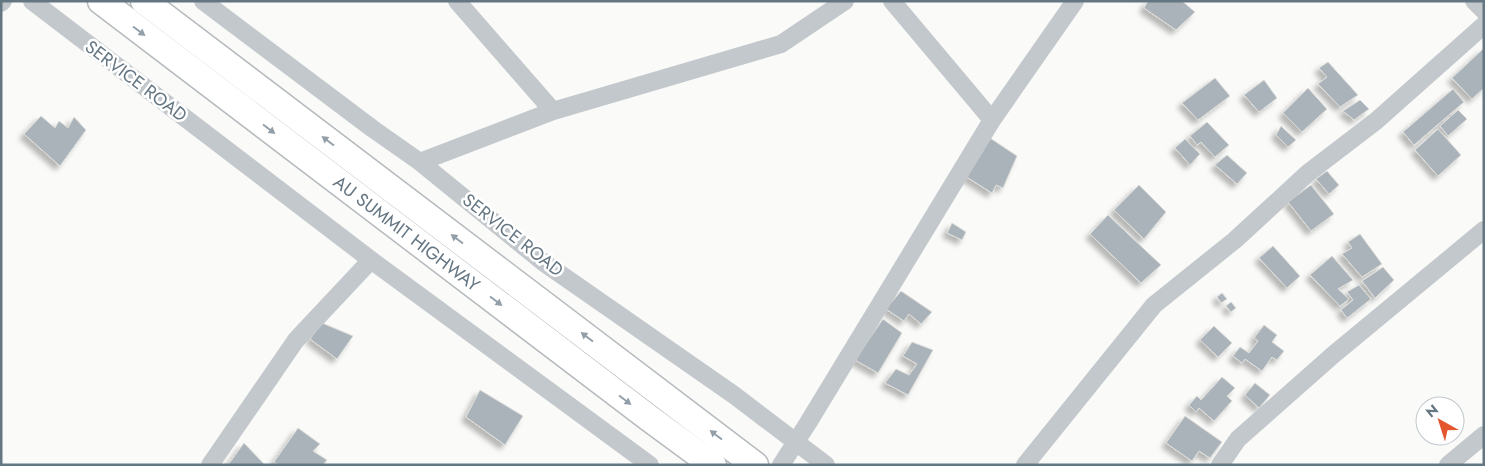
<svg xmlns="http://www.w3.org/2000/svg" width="1485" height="466" viewBox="0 0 1485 466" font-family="Jost,sans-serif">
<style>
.building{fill:#aab3b9;stroke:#dcdcda;filter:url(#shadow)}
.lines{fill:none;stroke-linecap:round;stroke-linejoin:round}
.primary-casing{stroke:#b5babe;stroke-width:29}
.minor{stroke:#c3c8cc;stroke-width:18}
.primary{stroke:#fff;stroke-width:26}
.oneway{fill:#939fa8}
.labels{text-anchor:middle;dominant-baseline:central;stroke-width:5;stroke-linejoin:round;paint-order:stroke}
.street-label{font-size:18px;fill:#657683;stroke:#fff}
</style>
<defs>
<filter id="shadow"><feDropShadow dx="-4.5" dy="4.5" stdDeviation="2.5" flood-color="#0004"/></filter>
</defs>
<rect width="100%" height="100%" fill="#fafaf8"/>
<path class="building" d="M 1148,1 L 1182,1 L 1195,12 L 1176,30 L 1144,8 Z
M 1484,48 L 1484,88 L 1472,99 L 1452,78 Z
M 1328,62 L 1358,95 L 1340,107 L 1318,84 L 1327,77 L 1319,68 Z
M 1215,78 L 1230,96 L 1198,120 L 1182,103 Z
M 1264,80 L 1277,98 L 1259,112 L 1244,95 Z
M 1308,88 L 1327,109 L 1302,132 L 1283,113 Z
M 1453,89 L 1464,102 L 1414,145 L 1403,132 Z
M 1360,100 L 1369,109 L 1354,120 L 1343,111 Z
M 1458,110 L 1467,119 L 1448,136 L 1440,126 Z
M 41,116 L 55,128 L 59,121 L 68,128 L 74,117 L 86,130 L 60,166 L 24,134 Z
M 1207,122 L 1229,145 L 1215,157 L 1201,142 L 1197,145 L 1190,136 Z
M 1281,126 L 1296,140 L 1288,147 L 1276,135 Z
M 1438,129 L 1461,155 L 1438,176 L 1415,150 Z
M 990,138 L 1017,156 L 1003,188 L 996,185 L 992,193 L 965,176 Z
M 1185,139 L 1200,154 L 1190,165 L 1175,148 Z
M 1227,155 L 1247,173 L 1237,184 L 1215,165 Z
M 1327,171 L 1339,185 L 1329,194 L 1316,179 Z
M 1139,185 L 1166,212 L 1144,239 L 1114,210 Z
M 1311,185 L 1334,214 L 1311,231 L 1288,202 Z
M 1108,215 L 1161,265 L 1141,283 L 1090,234 Z
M 952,223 L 966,232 L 962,240 L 947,233 Z
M 1360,234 L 1382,264 L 1362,277 L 1342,254 L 1352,248 L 1348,242 Z
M 1273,246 L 1300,276 L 1287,288 L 1259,258 Z
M 1332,256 L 1353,280 L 1338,289 L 1349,299 L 1340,306 L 1310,275 Z
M 1383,267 L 1394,280 L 1375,298 L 1362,281 Z
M 1359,285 L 1371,299 L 1347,318 L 1341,310 L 1353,300 L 1347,292 Z
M 901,291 L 932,312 L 921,324 L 909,314 L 904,321 L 886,309 Z
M 1222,293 L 1227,299 L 1221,303 L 1217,297 Z
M 1231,302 L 1236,308 L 1231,312 L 1226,306 Z
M 883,319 L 902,333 L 878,373 L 855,360 Z
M 322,323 L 353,336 L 337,359 L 310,339 Z
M 1264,325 L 1277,335 L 1272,342 L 1284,351 L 1277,360 L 1272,357 L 1262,371 L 1245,359 L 1242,363 L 1233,356 L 1240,347 L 1249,353 L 1258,341 L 1254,338 Z
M 1214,326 L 1232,343 L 1218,357 L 1200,340 Z
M 912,342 L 933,350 L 908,395 L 885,383 L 896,369 L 909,375 L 917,364 L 903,356 Z
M 1222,377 L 1235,388 L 1227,396 L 1232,401 L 1214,421 L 1199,408 L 1196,412 L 1189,405 L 1197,396 L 1201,400 Z
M 1255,383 L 1270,395 L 1259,408 L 1245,395 Z
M 480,390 L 523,416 L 505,445 L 466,417 Z
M 1185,416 L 1222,442 L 1210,458 L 1199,451 L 1192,461 L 1166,443 Z
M 298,428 L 320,444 L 313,451 L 327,460 L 323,465 L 278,465 L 274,462 Z
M 244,443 L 265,465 L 228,465 Z"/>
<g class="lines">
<defs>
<g id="primary">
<path id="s1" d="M 101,1 L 649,418 L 713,465"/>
<path d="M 144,1 L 755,465"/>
</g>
</defs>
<use href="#primary" class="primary-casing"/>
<path class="minor" d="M 32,1 L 371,260 L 650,465
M 203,1 L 373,129 L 420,162 L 543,262 L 734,395 L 826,465
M 457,1 L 553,111 L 781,44 L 845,1
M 892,1 L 992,120
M 1474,1 L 1484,11
M 1,3 L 3,1
M 420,162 L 553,111
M 210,465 L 296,340 L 371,260
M 781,465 L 808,423 L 992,120 L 1075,1
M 1025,465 L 1154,305 L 1235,240 L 1308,173 L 1376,121 L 1484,25
M 1220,465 L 1238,439 L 1333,355 L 1484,230
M 1448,465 L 1484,435"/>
<use href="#primary" class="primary"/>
</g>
<defs><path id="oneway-solid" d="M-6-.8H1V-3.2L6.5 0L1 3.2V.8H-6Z" transform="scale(1.25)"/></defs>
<g class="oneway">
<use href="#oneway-solid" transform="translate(139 31) rotate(37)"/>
<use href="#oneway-solid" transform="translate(269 129) rotate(37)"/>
<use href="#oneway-solid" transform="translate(328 141) rotate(-143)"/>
<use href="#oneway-solid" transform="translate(457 239) rotate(-143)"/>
<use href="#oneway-solid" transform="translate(496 301) rotate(37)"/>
<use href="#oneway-solid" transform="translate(587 337) rotate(-143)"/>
<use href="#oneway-solid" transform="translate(625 400) rotate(37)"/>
<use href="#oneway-solid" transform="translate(716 435) rotate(-143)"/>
</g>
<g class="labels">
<g class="street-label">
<text transform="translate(136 81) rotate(37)">SERVICE ROAD</text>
<text stroke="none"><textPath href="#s1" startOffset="384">AU SUMMIT HIGHWAY</textPath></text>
<text transform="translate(513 235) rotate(38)">SERVICE ROAD</text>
</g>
</g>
<rect width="1485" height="466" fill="none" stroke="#657683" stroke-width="5"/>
<g transform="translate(1440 421) rotate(321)"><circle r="24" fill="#ffffff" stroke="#c1c8cd"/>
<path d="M0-4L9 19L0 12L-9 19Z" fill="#e4572e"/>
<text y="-8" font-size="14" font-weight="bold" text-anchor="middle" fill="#657683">N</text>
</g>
</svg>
